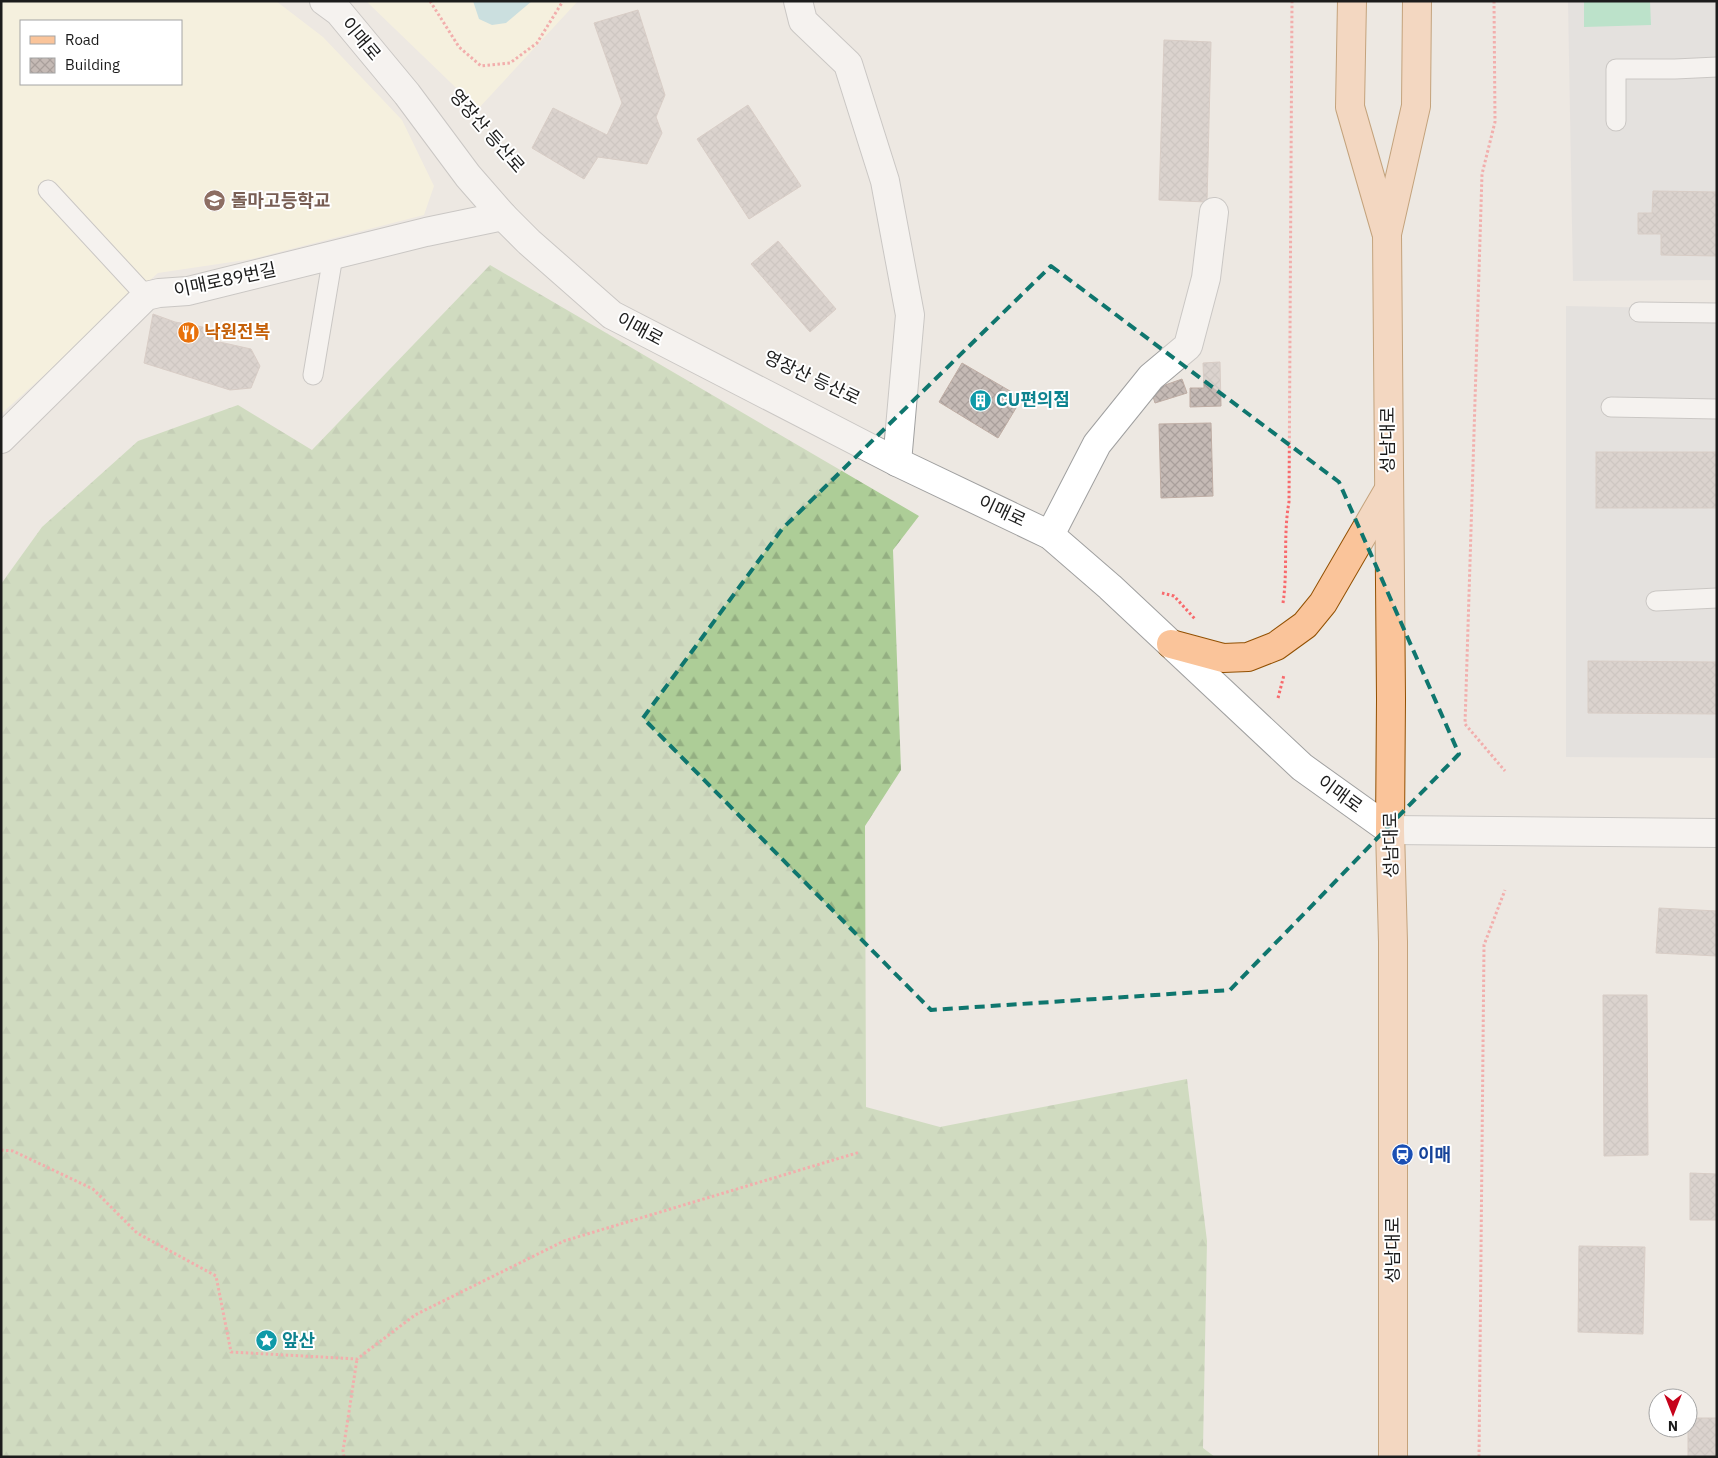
<svg xmlns="http://www.w3.org/2000/svg" width="1718" height="1458" font-family="'IBM Plex Sans','Noto Sans KR',sans-serif">
	<style>
		.residential { fill: #dad9d9 }
		.education { fill: #fffada; fill-rule: evenodd }
		.forest { fill: url(#forest-firs) }
		.pitch { fill: #80dcad }
		.water { fill: #a2d5db }
		.building { fill: url(#building-cross-hatch); stroke: #bfada4 }
		.lines { fill: none; stroke-linecap: round; stroke-linejoin: round }
		.service-casing { stroke: #a0a0a0; stroke-width: 21 }
		.minor-casing { stroke: #a0a0a0; stroke-width: 30 }
		.tertiary-casing { stroke: #a0a0a0; stroke-width: 30 }
		.primary-casing { stroke: #925002; stroke-width: 30 }
		.path { stroke: #f8696c; stroke-width: 3; stroke-dasharray: 2.5 2.5; stroke-linecap: butt }
		.service { stroke: #fff; stroke-width: 19 }
		.minor { stroke: #fff; stroke-width: 28 }
		.tertiary { stroke: #fff; stroke-width: 28 }
		.primary { stroke: #fac49a; stroke-width: 28 }
		.marked { fill: none; stroke: #0f766e; stroke-width: 4; stroke-dasharray: 10 6; stroke-linejoin: round }
		.labels { text-anchor: middle; stroke-width: 4; stroke-linejoin: round; paint-order: stroke }
		.street-label { font-size: 18px; fill: #1c1c1c; stroke: #fff }
		.education-label { font-size: 18px; font-weight: bold; fill: #785e54; stroke: #fff; text-anchor: start }
		.food-label { font-size: 18px; font-weight: bold; fill: #c56008; stroke: #fff; text-anchor: start }
		.culture-label { font-size: 18px; font-weight: bold; fill: #0d838f; stroke: #fff; text-anchor: start }
		.transit-label { font-size: 18px; font-weight: bold; fill: #164399; stroke: #fff; text-anchor: start }
	</style>
	<defs>
		<pattern id="forest-firs" width="22" height="20" patternUnits="userSpaceOnUse" patternTransform="scale(1.25)"><rect width="22" height="20" fill="#adcd97"/><path d="M5 1l3.5 6h-7zM16 11l3.5 6h-7z" fill="#94af82"/></pattern>
		<pattern id="building-cross-hatch" width="8" height="8" patternUnits="userSpaceOnUse" patternTransform="scale(1.25)"><rect width="8" height="8" fill="#c5bab5"/><path d="M0 0l8 8M0 8l8-8" fill="none" stroke="#a99f9b"/></pattern>
	</defs>
	<rect width="100%" height="100%" fill="#ede8e2"/>
	<g class="residential">
		<polygon points="1568,1 1717,1 1717,280 1573,281"/>
		<polygon points="1566,306 1717,309 1717,758 1566,757"/>
	</g>
	<g class="education">
		<path d="M1,1H276L323,37L402,120L434,186L424,215L252,259L158,273L1,414ZM21,21H181V84H21Z"/>
		<polygon points="366,1 578,1 478,109"/>
	</g>
	<polygon class="forest" points="490,265 919,516 893,550 901,770 865,826 866,1107 940,1127 1187,1079 1207,1241 1203,1448 1215,1457 1,1457 1,584 42,527 138,441 238,405 312,450"/>
	<polygon class="pitch" points="1584,1 1650,1 1651,25 1584,27"/>
	<polygon class="water" points="473,1 532,1 506,23 492,25 479,19"/>
	<g class="building">
		<polygon points="638,10 665,95 656,117 662,133 647,164 598,157 584,179 532,148 553,108 607,135 622,103 594,23"/>
		<polygon points="1164,40 1211,42 1207,202 1159,200"/>
		<polygon points="748,105 801,186 749,219 697,139"/>
		<polygon points="1653,191 1717,192 1717,256 1661,255 1661,234 1638,234 1638,213 1652,213"/>
		<polygon points="778,241 836,309 810,332 751,264"/>
		<polygon points="153,314 175,322 208,328 215,341 251,349 260,366 251,388 230,390 144,363"/>
		<polygon points="1220,362 1221,406 1190,407 1190,388 1204,388 1203,363"/>
		<polygon points="962,363 1022,398 998,438 939,402"/>
		<polygon points="1182,379 1187,393 1155,403 1151,390"/>
		<polygon points="1211,423 1213,496 1161,498 1159,424"/>
		<rect x="1596" y="452" width="121" height="56"/>
		<polygon points="1588,661 1717,662 1717,714 1588,713"/>
		<polygon points="1659,908 1717,911 1717,956 1656,953"/>
		<polygon points="1603,995 1647,995 1648,1155 1604,1156"/>
		<polygon points="1690,1173 1717,1174 1717,1220 1690,1220"/>
		<polygon points="1579,1246 1645,1247 1643,1334 1578,1332"/>
		<rect x="1688" y="1418" width="29" height="39"/>
	</g>
	<g class="lines">
		<defs>
			<g id="service">
				<polyline points="1616,121 1616,69 1675,69 1717,67"/>
				<polyline points="48,190 146,296"/>
				<polyline points="1639,312 1717,313"/>
				<polyline points="313,375 333,256"/>
				<polyline points="1611,407 1717,409"/>
				<polyline points="1656,601 1717,598"/>
			</g>
			<g id="minor">
				<polyline points="324,1 339,12 407,94 468,176 503,216 529,242 612,315 897,462 1050,535 1110,587 1302,767 1390,830"/>
				<polyline points="798,1 803,21 848,64 885,181 910,315 897,462"/>
				<polyline points="1,439 146,296 159,293 188,291 426,232 503,216"/>
				<polyline points="1050,535 1097,444 1151,377 1188,346 1206,278 1214,212"/>
			</g>
			<polyline id="tertiary" points="1390,830 1717,833"/>
			<g id="primary">
				<polyline points="1352,1 1350,107 1386,232"/>
				<polyline points="1171,644 1223,658 1248,657 1276,646 1305,625 1323,603 1388,491"/>
				<polyline points="1393,1457 1393,942 1390,830 1391,699 1387,234 1416,106 1417,1"/>
			</g>
		</defs>
		<use href="#service" class="service-casing"/>
		<use href="#minor" class="minor-casing"/>
		<use href="#tertiary" class="tertiary-casing"/>
		<use href="#primary" class="primary-casing"/>
		<g class="path">
			<polyline points="430,1 459,47 481,66 510,63 537,43 563,1"/>
			<polyline points="1494,1 1495,122 1482,174 1465,724 1505,771"/>
			<polyline points="1162,593 1174,596 1195,619"/>
			<path d="M1283,603C1288,569 1283,535 1289,502L1292,1"/>
			<polyline points="1278,698 1284,675"/>
			<polyline points="1,1150 13,1151 93,1189 137,1233 216,1276 231,1352 357,1359 415,1315 564,1241 860,1152"/>
			<polyline points="344,1457 343,1451 357,1359"/>
			<polyline points="1479,1457 1484,945 1505,890"/>
		</g>
		<use href="#service" class="service"/>
		<use href="#minor" class="minor"/>
		<use href="#tertiary" class="tertiary"/>
		<use href="#primary" class="primary"/>
	</g>
	<path d="M0 0H1718V1458H0ZM1051,266L1339,482L1459,754L1230,990L931,1010L643,718L782,529Z" fill="#ede8e2" fill-opacity=".55" fill-rule="evenodd"/>
	<path class="marked" d="M1051,266L1339,482L1459,754L1230,990L931,1010L643,718L782,529Z"/>
	<defs>
		<symbol id="school-disc" viewBox="-11 -11 22 22"><circle r="9.5" fill="#8d6e63" stroke="#fff"/><path d="M0-5L7-2L0 1L-7-2ZM-4 1L0 2.5L4 1V4Q0 6-4 4Z" fill="#fff"/></symbol>
		<symbol id="restaurant-disc" viewBox="-11 -11 22 22"><circle r="9.5" fill="#e8710a" stroke="#fff"/><path d="M-5-6h1v4h1v-4h1v4h1v-4h1v5L-1.5 .5V6h-2V.5L-5-1ZM5-6V6H3V1.5H1.5Q1.5-4 5-6Z" fill="#fff"/></symbol>
		<symbol id="building-disc" viewBox="-11 -11 22 22"><circle r="9.5" fill="#0f9aa8" stroke="#fff"/><path d="M-4-6H4V6H1V3H-1V6H-4ZM-2.5-4.3h1.7v1.8h-1.7ZM.8-4.3h1.7v1.8H.8ZM-2.5-1h1.7V.8h-1.7ZM.8-1h1.7V.8H.8Z" fill="#fff"/></symbol>
		<symbol id="station-disc" viewBox="-11 -11 22 22"><circle r="9.5" fill="#1a4fb4" stroke="#fff"/><path d="M-3-6H3Q5-6 5-4V2Q5 4 3 4L4.5 6H3L1.5 4h-3L-3 6H-4.5L-3 4Q-5 4-5 2V-4Q-5-6-3-6ZM-3.5-4v3h7v-3ZM-3.5 1v1.5H-2V1ZM2 1v1.5H3.5V1Z" fill="#fff"/></symbol>
		<symbol id="sight-disc" viewBox="-11 -11 22 22"><circle r="9.5" fill="#0f9aa8" stroke="#fff"/><path d="M0-6L1.8-2.2L6-1.7L2.9 1.2L3.7 5.4L0 3.3L-3.7 5.4L-2.9 1.2L-6-1.7L-1.8-2.2Z" fill="#fff"/></symbol>
	</defs>
	<g fill-rule="evenodd">
		<use href="#school-disc" x="202" y="188" width="25" height="25"/>
		<use href="#restaurant-disc" x="176" y="320" width="25" height="25"/>
		<use href="#building-disc" x="968" y="388" width="25" height="25"/>
		<use href="#station-disc" x="1390" y="1142" width="25" height="25"/>
		<use href="#sight-disc" x="254" y="1328" width="25" height="25"/>
	</g>
	<g class="labels">
		<g class="street-label">
			<text transform="translate(361 39) rotate(50)" y="6">이매로</text>
			<text transform="translate(487 131) rotate(49)" y="6">영장산 등산로</text>
			<text transform="translate(225 280) rotate(-12)" y="6">이매로89번길</text>
			<text transform="translate(640 329) rotate(28)" y="6">이매로</text>
			<text transform="translate(812 378) rotate(25)" y="6">영장산 등산로</text>
			<text transform="translate(1388 440) rotate(-90)" y="6">성남대로</text>
			<text transform="translate(1002 511) rotate(25)" y="6">이매로</text>
			<text transform="translate(1340 794) rotate(36)" y="6">이매로</text>
			<text transform="translate(1391 845) rotate(-91)" y="6">성남대로</text>
			<text transform="translate(1393 1250) rotate(-90)" y="6">성남대로</text>
		</g>
		<g class="education-label">
			<text x="231" y="207">돌마고등학교</text>
		</g>
		<g class="food-label">
			<text x="204" y="338">낙원전복</text>
		</g>
		<g class="culture-label">
			<text x="996" y="406">CU편의점</text>
			<text x="282" y="1347">앞산</text>
		</g>
		<g class="transit-label">
			<text x="1418" y="1161">이매</text>
		</g>
	</g>
	<rect width="1718" height="1458" fill="none" stroke="#1c1c1c" stroke-width="5"/>
	<rect x="20" y="20" width="162" height="65" fill="#ffffff" stroke="#a4a4a4"/>
	<rect x="30" y="36" width="25" height="8" fill="#fac49a" stroke="#a4a4a4"/>
	<text x="65" y="45" font-size="15" fill="#1c1c1c">Road</text>
	<rect x="30" y="58" width="25" height="15" fill="url(#building-cross-hatch)" stroke="#a4a4a4"/>
	<text x="65" y="70" font-size="15" fill="#1c1c1c">Building</text>
	<g transform="translate(1673 1413) rotate(180)"><circle r="24" fill="#ffffff" stroke="#a4a4a4"/>
	<path d="M0-4L9 19L0 12L-9 19Z" fill="#c6031b"/>
	<text y="-8" font-size="14" font-weight="bold" text-anchor="middle" fill="#1c1c1c">N</text>
	</g>
</svg>
